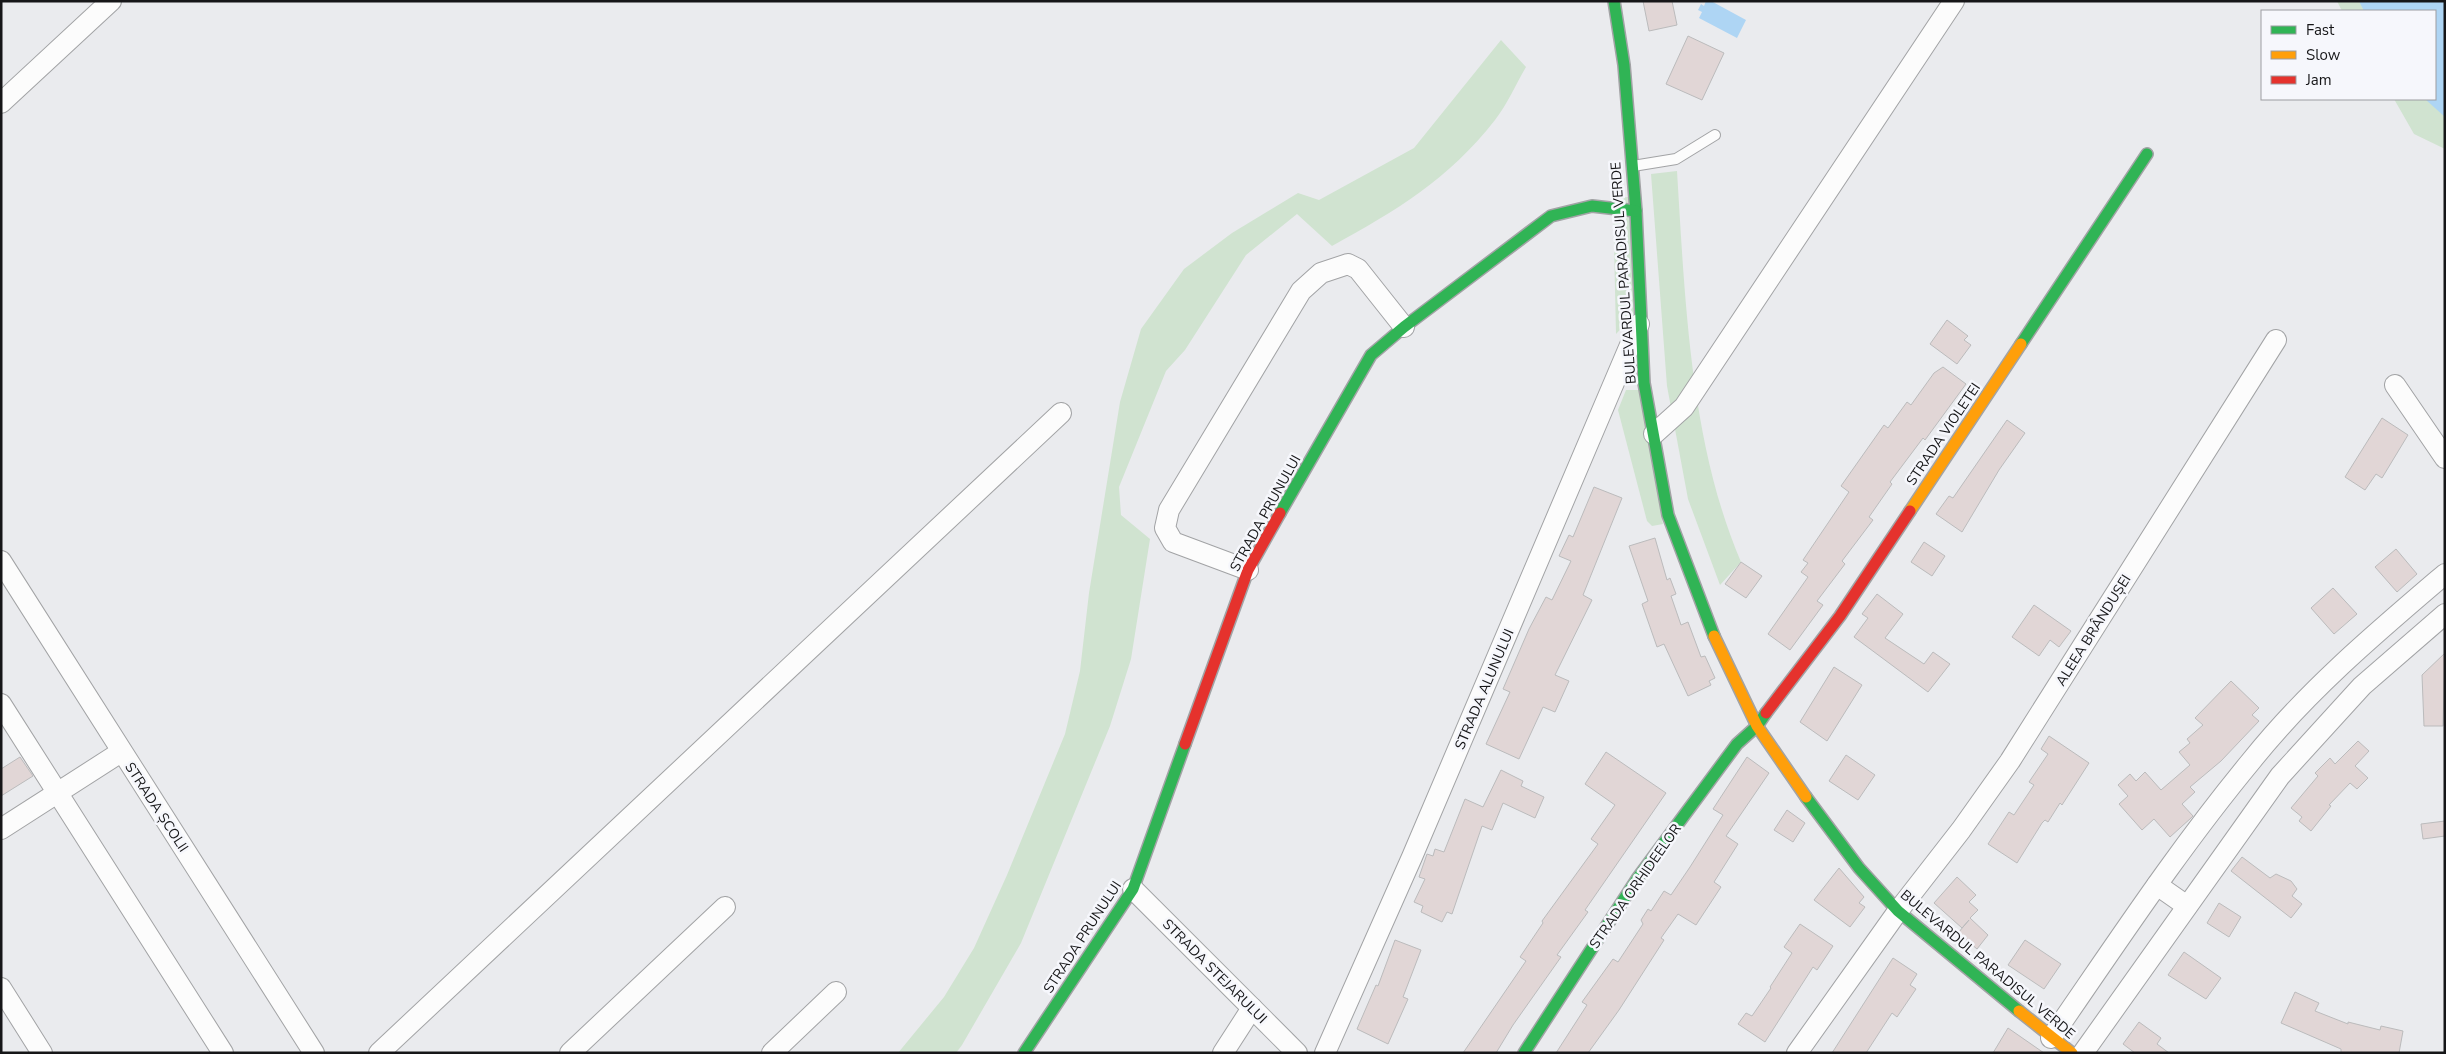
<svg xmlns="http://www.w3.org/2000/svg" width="2446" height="1054" font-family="'Nunito Sans',sans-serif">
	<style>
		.green { fill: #d0e3d0 }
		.water { fill: #aed5f4 }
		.building { fill: #e1d6d6; stroke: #bbbbbc }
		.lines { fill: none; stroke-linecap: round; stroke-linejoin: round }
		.lane-casing { stroke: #a2a3a5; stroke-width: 12 }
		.street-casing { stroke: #a2a3a5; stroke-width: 22 }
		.fast-casing { stroke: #a2a3a5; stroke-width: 14 }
		.slow-casing { stroke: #a2a3a5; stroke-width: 14 }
		.jam-casing { stroke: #a2a3a5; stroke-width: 14 }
		.lane { stroke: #fcfcfc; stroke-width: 10 }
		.street { stroke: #fcfcfc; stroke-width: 20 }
		.fast { stroke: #30b455; stroke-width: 11 }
		.slow { stroke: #ff9f0a; stroke-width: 11 }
		.jam { stroke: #e5322d; stroke-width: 11 }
		.labels { text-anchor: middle; stroke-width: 5; stroke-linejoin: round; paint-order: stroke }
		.street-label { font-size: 14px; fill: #161618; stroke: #f6f7fc }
	</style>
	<rect width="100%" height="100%" fill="#eaebee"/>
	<g class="green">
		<polygon points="2337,1 2445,1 2445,149 2414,134 2394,99 2435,99 2435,11 2342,11"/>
		<path d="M1501,40L1526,67C1516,84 1507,105 1495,120C1448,180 1397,210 1332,246L1297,214L1246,255L1185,350L1166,371L1119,487L1121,515L1150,539L1131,659L1110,726L1021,943L962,1045L956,1053H898L944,997L974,948L1007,875L1065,734L1080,671L1089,593L1120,402L1141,329L1184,269L1232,233L1298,193L1319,200L1414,148Z"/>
		<path d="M1677,171C1685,299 1690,443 1741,562L1720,585L1688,499L1667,386L1651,174Z"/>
		<polygon points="1635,196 1636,312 1616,334 1613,199"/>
		<polygon points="1626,390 1639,390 1663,524 1652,526 1647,521 1618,410"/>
	</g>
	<g class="water">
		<polygon points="1706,1 1711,1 1746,20 1737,38 1699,18 1702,12 1698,10 1701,4 1704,6"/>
		<polygon points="2359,1 2445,1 2445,117 2425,99 2435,99 2435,11 2364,11"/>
	</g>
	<g class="building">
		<polygon points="1643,1 1672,1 1677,25 1649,31"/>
		<polygon points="1688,36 1724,53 1702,100 1666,84"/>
		<polygon points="1947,320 1968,336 1964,340 1971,345 1957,364 1930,344"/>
		<polygon points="1943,367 1966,384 1925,440 1923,438 1890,482 1892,484 1869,517 1873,520 1842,561 1845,564 1817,601 1823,605 1790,650 1768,634 1808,577 1801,572 1808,563 1803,560 1849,492 1841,486 1884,425 1888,428 1907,402 1911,405 1934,373"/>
		<polygon points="2382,418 2408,435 2382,478 2376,474 2365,490 2345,477"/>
		<polygon points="2007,420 2025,433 1999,470 1962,532 1936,514 1949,496 1953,498"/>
		<polygon points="1594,487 1622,498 1583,595 1592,600 1555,675 1569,681 1555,712 1543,707 1519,759 1486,744 1510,692 1503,689 1529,629 1546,597 1552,600 1571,561 1559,556 1569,535 1573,537"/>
		<polygon points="1655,538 1667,580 1670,578 1676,594 1671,596 1681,625 1688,622 1701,657 1705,656 1715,678 1709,681 1711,685 1688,696 1664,644 1657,647 1642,604 1648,601 1629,546"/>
		<polygon points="1924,542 1945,556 1932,576 1911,562"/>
		<polygon points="2396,549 2417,574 2397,592 2375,567"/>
		<polygon points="1741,562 1762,576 1746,598 1725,584"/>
		<polygon points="2333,588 2357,614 2334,634 2311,608"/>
		<polygon points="1877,594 1903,614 1885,638 1924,664 1933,652 1950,664 1928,692 1854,637 1868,618 1862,614"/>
		<polygon points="2034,605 2071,631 2059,647 2050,640 2039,656 2012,637"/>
		<polygon points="2445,653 2443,726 2424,726 2422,675"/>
		<polygon points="1834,667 1862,685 1827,741 1800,722"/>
		<polygon points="2231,681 2259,708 2252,715 2259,721 2221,761 2190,787 2195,792 2182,804 2193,816 2191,818 2170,837 2154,819 2142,830 2119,804 2128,796 2118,785 2130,774 2136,781 2145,772 2161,790 2190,765 2179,752 2190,743 2187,739 2203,725 2195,718"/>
		<polygon points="2049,736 2089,763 2062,805 2060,803 2048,822 2045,820 2042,823 2017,863 1988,844 2009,812 2014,815 2034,785 2029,782 2048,754 2041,749"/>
		<polygon points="2358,741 2369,751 2355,766 2368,778 2357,789 2350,783 2329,805 2331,806 2311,831 2299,821 2302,817 2291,808 2318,776 2315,773 2330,758 2335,764"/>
		<polygon points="1606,752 1666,793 1585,910 1588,912 1557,955 1561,957 1513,1025 1496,1053 1463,1053 1526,961 1520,957 1543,923 1542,921 1598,844 1591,839 1615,805 1585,784"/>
		<polygon points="1846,755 1875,775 1858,800 1829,781"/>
		<polygon points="20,757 33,776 1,796 1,769"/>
		<polygon points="1747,757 1769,773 1726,836 1738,844 1714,882 1721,887 1696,925 1678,914 1661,938 1664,940 1619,1010 1588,1053 1556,1053 1587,1005 1582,1002 1613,959 1618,962 1643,924 1641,920 1648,909 1651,911 1664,891 1671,895 1690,867 1723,815 1713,809"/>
		<polygon points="1501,770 1523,781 1521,786 1544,797 1535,818 1503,803 1492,830 1482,826 1452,914 1447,912 1442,922 1421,912 1423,906 1414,902 1425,879 1419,877 1427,854 1433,856 1435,849 1444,852 1465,799 1483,807"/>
		<polygon points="1787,810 1805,823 1793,842 1774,830"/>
		<polygon points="2445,821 2445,836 2423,839 2421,824"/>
		<polygon points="2242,857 2270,878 2276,874 2291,881 2297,889 2292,896 2302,904 2291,918 2231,871"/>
		<polygon points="1839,868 1864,897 1859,903 1865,907 1850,927 1814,900"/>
		<polygon points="1957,877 1976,895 1969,902 1978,910 1970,918 1988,935 1977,949 1958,933 1969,920 1962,928 1934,903"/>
		<polygon points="2219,903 2241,917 2229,937 2207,923"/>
		<polygon points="1800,924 1833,946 1817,970 1813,967 1765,1042 1738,1024 1746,1013 1752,1016 1771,988 1770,987 1792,953 1784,947"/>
		<polygon points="1395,940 1421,950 1403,997 1408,999 1388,1044 1357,1029 1376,985 1378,986"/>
		<polygon points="2025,940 2061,964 2044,989 2008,965"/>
		<polygon points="2184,952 2221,978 2206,999 2168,975"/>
		<polygon points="1893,958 1917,974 1910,985 1916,989 1897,1017 1892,1013 1866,1053 1832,1053"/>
		<polygon points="2295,992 2319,1003 2315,1011 2348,1024 2348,1022 2380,1030 2381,1026 2403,1031 2399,1053 2341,1053 2341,1049 2281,1023"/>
		<polygon points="2139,1022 2161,1038 2157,1044 2169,1053 2135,1053 2123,1044"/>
		<polygon points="2008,1028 2044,1053 1993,1053"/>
	</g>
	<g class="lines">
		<defs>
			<polyline id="lane" points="1633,166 1676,159 1715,135"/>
			<g id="street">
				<polyline points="1,103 111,1"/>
				<polyline points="2395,385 2445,458"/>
				<polyline points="1654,434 1684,407 1954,1"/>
				<polyline points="1,561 314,1053"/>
				<polyline points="1248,570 1173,542 1165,528 1169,510 1301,291 1321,273 1348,264 1358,269 1404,327"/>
				<polyline points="1,704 223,1053"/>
				<polyline points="1,829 121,752"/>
				<polyline points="2157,885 2187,906"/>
				<polyline points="1133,889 1297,1053"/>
				<polyline points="1,988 42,1053"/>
				<path d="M2051,1038C2116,944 2179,848 2252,760C2308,690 2377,632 2445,574"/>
				<polyline points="379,1053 1061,413"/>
				<polyline points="570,1053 725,907"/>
				<polyline points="772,1053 836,992"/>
				<polyline points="1223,1053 1252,1008"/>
				<polyline points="1325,1053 1412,857 1639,324"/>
				<polyline points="1797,1053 1898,911 1961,830 2010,761 2276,340"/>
				<polyline points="2083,1053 2280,776 2362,686 2445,614"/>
			</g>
			<g id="fast">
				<polyline points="1614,1 1624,65 1636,211 1644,383 1668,515 1714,636"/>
				<polyline points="2021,344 2147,154"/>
				<polyline points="1280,513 1371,355 1404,327 1551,216 1592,206 1636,211"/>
				<polyline points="1806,797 1859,868 1898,911 2019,1011"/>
				<polyline points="1024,1053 1133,889 1185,744"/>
				<polyline points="1524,1053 1637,879 1737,744 1757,726 1766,713"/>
			</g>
			<g id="slow">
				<polyline points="1910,511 2021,344"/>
				<polyline points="1714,636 1757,726 1806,797"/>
				<polyline points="2019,1011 2072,1053"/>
			</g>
			<g id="jam">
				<polyline points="1766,713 1840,616 1910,511"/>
				<polyline points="1185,744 1248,570 1280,513"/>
			</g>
		</defs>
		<use href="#lane" class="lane-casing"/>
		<use href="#street" class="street-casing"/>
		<use href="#fast" class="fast-casing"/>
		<use href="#slow" class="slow-casing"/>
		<use href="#jam" class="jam-casing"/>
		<use href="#lane" class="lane"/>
		<use href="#street" class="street"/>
		<use href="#fast" class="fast"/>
		<use href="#slow" class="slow"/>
		<use href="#jam" class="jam"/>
	</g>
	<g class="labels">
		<g class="street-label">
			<text transform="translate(1623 273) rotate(-94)" y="5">BULEVARDUL PARADISUL VERDE</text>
			<text transform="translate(1943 434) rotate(-56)" y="5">STRADA VIOLETEI</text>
			<text transform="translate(1265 513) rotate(-61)" y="5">STRADA PRUNULUI</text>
			<text transform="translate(2093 630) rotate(-58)" y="5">ALEEA BRÂNDUȘEI</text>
			<text transform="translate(1484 689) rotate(-67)" y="5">STRADA ALUNULUI</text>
			<text transform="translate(157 807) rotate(57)" y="5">STRADA ȘCOLII</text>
			<text transform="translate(1635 886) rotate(-55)" y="5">STRADA ORHIDEELOR</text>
			<text transform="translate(1082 937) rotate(-57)" y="5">STRADA PRUNULUI</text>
			<text transform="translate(1988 964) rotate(40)" y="5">BULEVARDUL PARADISUL VERDE</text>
			<text transform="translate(1215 971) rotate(45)" y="5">STRADA STEJARULUI</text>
		</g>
	</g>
	<rect width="2446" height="1054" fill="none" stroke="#161618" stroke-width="5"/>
	<rect x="2261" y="10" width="175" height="90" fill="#f6f7fc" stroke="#9c9da1"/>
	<rect x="2271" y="26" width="25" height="8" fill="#30b455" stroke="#9c9da1"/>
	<text x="2306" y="35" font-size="15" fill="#161618">Fast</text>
	<rect x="2271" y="51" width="25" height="8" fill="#ff9f0a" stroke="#9c9da1"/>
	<text x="2306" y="60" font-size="15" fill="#161618">Slow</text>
	<rect x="2271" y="76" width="25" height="8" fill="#e5322d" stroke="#9c9da1"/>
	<text x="2306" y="85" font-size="15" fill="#161618">Jam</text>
</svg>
